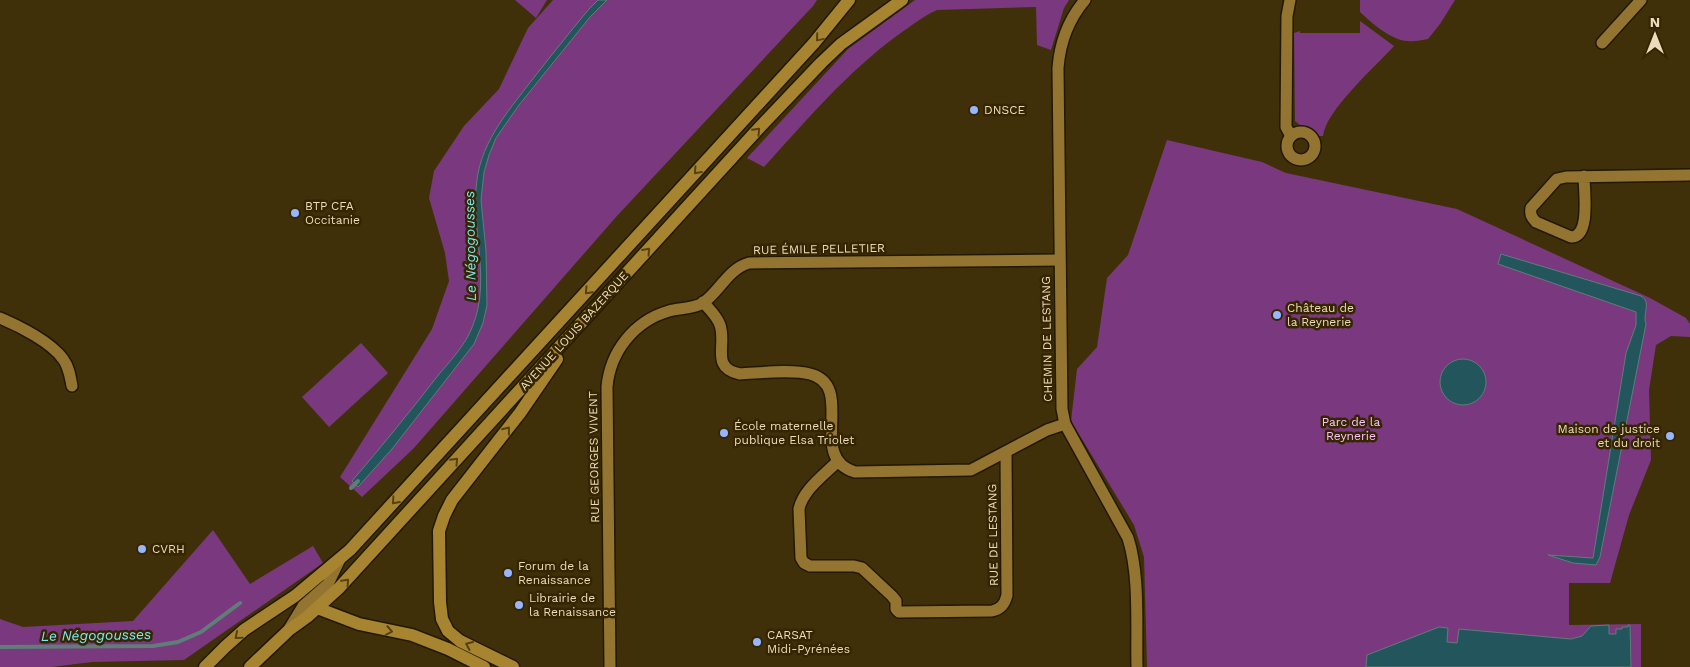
<svg xmlns="http://www.w3.org/2000/svg" width="1690" height="667" font-family="'Work Sans',sans-serif">
	<style>
		.green { fill: #7a397e }
		.water { fill: #22565c; stroke: #5f7e78 }
		.lines { fill: none; stroke-linecap: round; stroke-linejoin: round }
		.stream { stroke: #5f7e78; stroke-width: 4 }
		.street-casing { stroke: #221804; stroke-width: 14 }
		.secondary-casing { stroke: #221804; stroke-width: 15 }
		.street { stroke: #937531; stroke-width: 11 }
		.secondary { stroke: #a78430; stroke-width: 12 }
		.oneway { stroke: #57420e }
		.poi-dot { fill: #96b6fd; stroke: #352500; stroke-width: 2 }
		.labels { text-anchor: middle; stroke-width: 5; stroke-linejoin: round; paint-order: stroke }
		.poi-label { font-size: 12px; fill: #ecdcbb; stroke: #352500; text-anchor: start }
		.street-label { font-size: 12px; fill: #ecdcbb; stroke: #352500 }
		.park-label { font-size: 12px; fill: #fcc2fe; stroke: #352500 }
		.water-label { font-size: 14px; font-style: italic; fill: #7be8f5; stroke: #352500 }
	</style>
	<rect width="100%" height="100%" fill="#3f300a"/>
	<g class="green">
		<polygon points="515,0 547,0 536,18"/>
		<polygon points="553,0 817,0 813,6 616,217 414,448 362,497 340,477 432,329 449,281 445,253 429,198 434,171 464,126 499,89 528,28"/>
		<path d="M915,0H1069L1064,8L1051,50L1037,45L1036,7L937,10C923,16 911,26 898,35C847,72 807,120 764,167L747,158L848,49Z"/>
		<path d="M1360,0H1455L1440,24L1428,39C1421,40 1414,42 1408,41C1390,40 1372,23 1360,12Z"/>
		<path d="M1360,21L1394,46C1375,67 1326,110 1323,136H1319L1309,127L1300,125L1295,121L1294,33L1300,31V33H1360Z"/>
		<polygon points="1167,140 1262,162 1286,173 1457,209 1650,298 1686,318 1690,324 1690,337 1671,336 1656,345 1649,390 1651,460 1629,515 1610,583 1569,583 1569,625 1641,624 1641,667 1147,667 1144,557 1134,525 1071,421 1077,369 1097,347 1107,278 1128,255"/>
		<polygon points="361,343 388,373 329,427 302,397"/>
		<polygon points="213,530 250,584 313,546 323,563 184,660 92,662 51,667 0,667 0,619 23,627 133,621"/>
	</g>
	<g class="water">
		<path d="M598,0H607L590,17L519,105L496,138L489,155L484,172L481,200L486,251L487,305L483,323L474,344L392,449L358,487L352,481C381,447 409,413 436,378C449,362 466,345 473,325C490,282 473,234 476,190C478,145 506,114 532,80C550,57 569,33 589,9Z"/>
		<path d="M1501,254L1641,296C1652,302 1642,314 1646,324L1600,557L1596,565L1573,563L1548,555L1593,558L1626,353L1636,325V312L1498,264Z"/>
		<circle cx="1463" cy="382" r="23"/>
		<polygon points="1609,625 1609,634 1616,634 1616,629 1622,629 1622,627 1628,627 1628,625 1630,625 1631,667 1366,667 1367,655 1439,627 1448,628 1447,642 1457,643 1459,629 1571,639 1582,636 1591,626"/>
	</g>
	<g class="lines">
		<g class="stream">
			<polyline points="351,488 358,481"/>
			<polyline points="0,647 153,646 178,642 201,632 240,603"/>
		</g>
		<defs>
			<g id="street">
				<path d="M1085,0C1068,20 1060,42 1058,68L1062,409L1065,424L1128,538C1140,576 1136,626 1137,667"/>
				<polyline points="1290,0 1287,16 1286,127 1291,136"/>
				<polyline points="1602,43 1641,0"/>
				<circle cx="1301" cy="146" r="14"/>
				<path d="M1584,176C1584,191 1591,237 1571,237L1536,222C1531,217 1530,214 1531,208L1557,179L1566,177L1690,175"/>
				<path d="M703,302C709,309 717,316 720,325C727,345 710,368 740,374C760,373 792,369 810,374C857,386 806,458 855,472L971,470L1047,430L1065,424"/>
				<path d="M0,318C19,326 51,342 63,359C69,367 70,376 72,386"/>
				<path d="M837,462C824,475 803,490 799,509L801,558L804,563L810,566H854L862,568L892,596L896,601V609L899,612L992,611C1001,609 1005,604 1007,595L1006,452"/>
				<polyline points="289,629 303,606 328,584 340,559"/>
				<path d="M610,667L607,387C610,352 634,321 669,311C679,308 693,309 703,303C720,291 728,269 749,263L1059,260"/>
			</g>
			<g id="secondary">
				<polyline points="317,608 359,624 412,635 448,649 484,667"/>
				<polyline points="205,667 225,647 244,630 295,596 350,550 814,43 849,0"/>
				<polyline points="250,667 289,630 307,617 339,588 760,127 821,63 841,44 902,0"/>
				<polyline points="513,667 460,641 448,631 442,619 440,602 439,531 444,516 452,500 520,413 557,359"/>
			</g>
		</defs>
		<use href="#street" class="street-casing"/>
		<use href="#secondary" class="secondary-casing"/>
		<use href="#street" class="street"/>
		<use href="#secondary" class="secondary"/>
	</g>
	<defs><path id="oneway-chevron" d="M-2-3.5L2.5 0L-2 3.5" fill="none" stroke-width="1.6" stroke-linecap="round" stroke-linejoin="round" transform="scale(1.25)"/></defs>
	<g class="oneway">
		<use href="#oneway-chevron" transform="translate(819 38) rotate(130)"/>
		<use href="#oneway-chevron" transform="translate(757 131) rotate(-47)"/>
		<use href="#oneway-chevron" transform="translate(697 171) rotate(132)"/>
		<use href="#oneway-chevron" transform="translate(647 251) rotate(-48)"/>
		<use href="#oneway-chevron" transform="translate(588 291) rotate(133)"/>
		<use href="#oneway-chevron" transform="translate(507 430) rotate(-52)"/>
		<use href="#oneway-chevron" transform="translate(455 461) rotate(-47)"/>
		<use href="#oneway-chevron" transform="translate(395 501) rotate(132)"/>
		<use href="#oneway-chevron" transform="translate(346 582) rotate(-47)"/>
		<use href="#oneway-chevron" transform="translate(389 631) rotate(11)"/>
		<use href="#oneway-chevron" transform="translate(238 636) rotate(140)"/>
		<use href="#oneway-chevron" transform="translate(469 645) rotate(-156)"/>
	</g>
	<g class="poi-dot">
		<circle cx="974" cy="110" r="5"/>
		<circle cx="295" cy="213" r="5"/>
		<circle cx="1277" cy="315" r="5"/>
		<circle cx="724" cy="433" r="5"/>
		<circle cx="1670" cy="436" r="5"/>
		<circle cx="142" cy="549" r="5"/>
		<circle cx="508" cy="573" r="5"/>
		<circle cx="519" cy="605" r="5"/>
		<circle cx="757" cy="642" r="5"/>
	</g>
	<g class="labels">
		<g class="poi-label">
			<text x="984" y="114">DNSCE</text>
			<text x="305" y="210">BTP CFA<tspan x="305" dy="14">Occitanie</tspan></text>
			<text x="1287" y="312">Château de<tspan x="1287" dy="14">la Reynerie</tspan></text>
			<text x="734" y="430">École maternelle<tspan x="734" dy="14">publique Elsa Triolet</tspan></text>
			<text x="1660" y="433" text-anchor="end">Maison de justice<tspan x="1660" dy="14">et du droit</tspan></text>
			<text x="152" y="553">CVRH</text>
			<text x="518" y="570">Forum de la<tspan x="518" dy="14">Renaissance</tspan></text>
			<text x="529" y="602">Librairie de<tspan x="529" dy="14">la Renaissance</tspan></text>
			<text x="767" y="639">CARSAT<tspan x="767" dy="14">Midi-Pyrénées</tspan></text>
		</g>
		<g class="street-label">
			<text transform="translate(819 249) rotate(-1)" y="4">RUE ÉMILE PELLETIER</text>
			<text transform="translate(574 331) rotate(-48)" y="4">AVENUE LOUIS BAZERQUE</text>
			<text transform="translate(1047 339) rotate(-91)" y="4">CHEMIN DE LESTANG</text>
			<text transform="translate(594 457) rotate(-91)" y="4">RUE GEORGES VIVENT</text>
			<text transform="translate(993 535) rotate(-91)" y="4">RUE DE LESTANG</text>
		</g>
		<g class="park-label">
			<text x="1351" y="426">Parc de la<tspan x="1351" dy="14">Reynerie</tspan></text>
		</g>
		<g class="water-label">
			<text transform="translate(470 246) rotate(-91)" y="5">Le Négogousses</text>
			<text transform="translate(96 635) rotate(-1)" y="5">Le Négogousses</text>
		</g>
	</g>
	<g transform="translate(1655 35)" stroke="#352500" stroke-width="4" paint-order="stroke">
	<path d="M0-4L9 19L0 12L-9 19Z" fill="#ecdcbb"/>
	<text y="-8" font-size="14" font-weight="bold" text-anchor="middle" fill="#ecdcbb">N</text>
	</g>
</svg>
